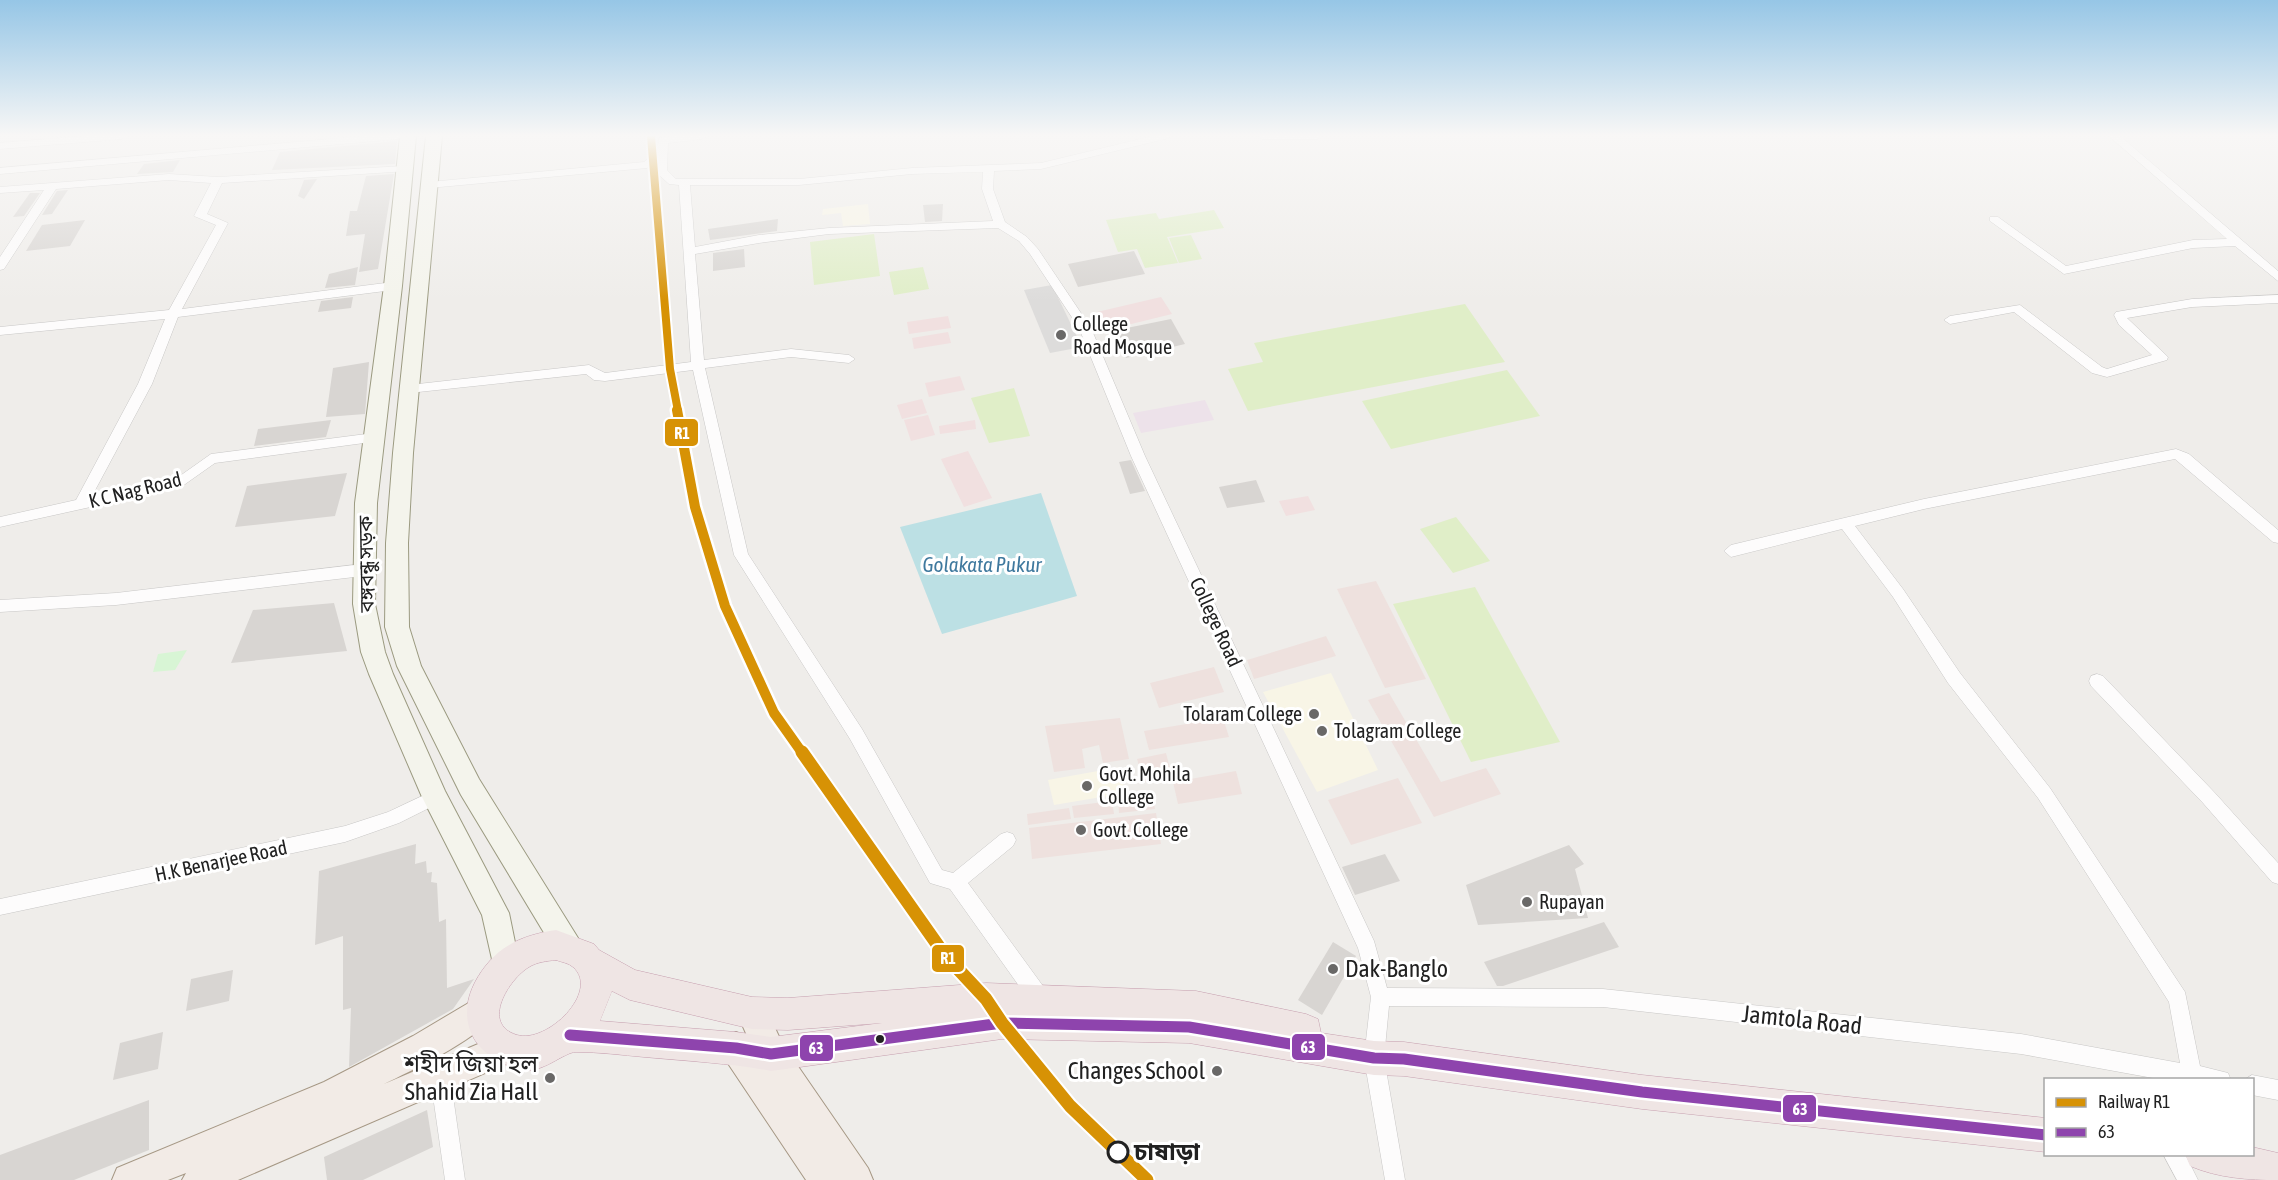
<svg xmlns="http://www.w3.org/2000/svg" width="2278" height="1180" font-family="'Asap Condensed','Noto Sans Bengali',sans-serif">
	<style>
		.commercial { fill: #f1e0e0 }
		.industrial { fill: #ede2ea }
		.education { fill: #f8f5e6 }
		.religious { fill: #dddcdb }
		.military { fill: #eee1de }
		.grass { fill: #e0eec8 }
		.park { fill: #d8f5d5 }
		.water { fill: #bce0e4 }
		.building { fill: #d8d5d2 }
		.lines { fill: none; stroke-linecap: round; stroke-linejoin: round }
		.minor-casing { stroke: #c8c7c6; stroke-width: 1 }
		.secondary-casing { stroke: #9b9a80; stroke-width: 2 }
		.primary-casing { stroke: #a69885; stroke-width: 2 }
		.trunk-casing { stroke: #c69faf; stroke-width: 1 }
		.minor { fill: #fdfcfc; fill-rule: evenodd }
		.secondary { fill: #f4f4ec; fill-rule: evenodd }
		.primary { fill: #f2ebe6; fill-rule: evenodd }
		.trunk { fill: #efe5e4; fill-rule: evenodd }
		.bus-1-casing { stroke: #fff; stroke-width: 16 }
		.bus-1 { stroke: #8e44ad; stroke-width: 11 }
		.rail-1-far2-casing { stroke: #fff; stroke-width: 12 }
		.rail-1-far1-casing { stroke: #fff; stroke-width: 15 }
		.rail-1-casing { stroke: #fff; stroke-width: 17 }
		.rail-1-far2 { stroke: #d79205; stroke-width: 8 }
		.rail-1-far1 { stroke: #d79205; stroke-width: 10 }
		.rail-1 { stroke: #d79205; stroke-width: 13 }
		.poi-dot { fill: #696867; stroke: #fff; stroke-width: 2 }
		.bus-dot { fill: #212121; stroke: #fff; stroke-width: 2 }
		.stop-dot { fill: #fff; stroke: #212121; stroke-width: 3 }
		.labels { text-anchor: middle; stroke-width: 6; stroke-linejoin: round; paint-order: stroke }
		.poi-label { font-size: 20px; fill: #212121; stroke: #fff; text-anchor: start }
		.street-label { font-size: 20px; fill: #212121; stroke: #fff }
		.water-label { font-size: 21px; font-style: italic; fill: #3f799e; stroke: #fff }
		.near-poi-label { font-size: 24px; fill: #212121; stroke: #fff; text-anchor: end }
		.near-street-label { font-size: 24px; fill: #212121; stroke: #fff }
		.near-stop-label { font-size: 24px; font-weight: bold; fill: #212121; stroke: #fff; text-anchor: start }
		.line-badge { stroke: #fff; stroke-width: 2 }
		.badge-label { font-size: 16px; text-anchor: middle; font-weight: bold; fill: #fff }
	</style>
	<rect width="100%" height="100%" fill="#efedea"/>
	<g class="commercial">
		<polygon points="1161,297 1172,314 1107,330 1097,312"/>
		<polygon points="948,316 951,328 909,334 907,322"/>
		<polygon points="948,332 951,343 914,349 912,338"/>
		<polygon points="960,376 965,390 929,397 925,383"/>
		<polygon points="922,399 927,413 902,419 897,405"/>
		<polygon points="928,415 935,435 911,441 904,420"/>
		<polygon points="975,420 976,429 940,434 939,426"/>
		<polygon points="968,451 992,498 964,507 941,459"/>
		<polygon points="1308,496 1315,510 1286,516 1279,501"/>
	</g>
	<polygon class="industrial" points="1205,400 1214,420 1141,433 1133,413"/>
	<g class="education">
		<polygon points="868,204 870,224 843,226 841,213 822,215 823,209"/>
		<polygon points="1331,673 1378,770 1317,792 1263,692"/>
		<polygon points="1120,767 1125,793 1054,805 1048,780"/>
	</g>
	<polygon class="religious" points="1052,285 1082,347 1050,353 1024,290"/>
	<g class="military">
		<polygon points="1376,581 1426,679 1385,688 1337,589"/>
		<polygon points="1326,636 1336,656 1254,679 1247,660"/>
		<polygon points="1214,667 1224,692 1159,708 1150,683"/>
		<polygon points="1389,693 1441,782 1486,768 1501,794 1434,817 1368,700"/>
		<polygon points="1120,718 1129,759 1103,763 1099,745 1082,749 1085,768 1054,772 1045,726"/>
		<polygon points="1223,718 1229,737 1149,750 1144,731"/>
		<polygon points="1166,753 1172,776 1144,782 1137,759"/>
		<polygon points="1236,771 1242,794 1178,804 1173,782"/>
		<polygon points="1398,778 1422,823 1351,845 1328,800"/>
		<polygon points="1153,797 1155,809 1119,813 1118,801"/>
		<polygon points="1112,801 1114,814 1074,818 1072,806"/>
		<polygon points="1069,808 1071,819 1028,825 1027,814"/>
		<polygon points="1156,813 1161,844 1032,859 1029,828"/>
	</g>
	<g class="grass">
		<polygon points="1214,210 1224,228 1167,237 1178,263 1145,268 1137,249 1118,252 1106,220 1156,213 1159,219"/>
		<polygon points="874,234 880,276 814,285 810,242"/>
		<polygon points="1191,235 1202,259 1179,263 1169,238"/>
		<polygon points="923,267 929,289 894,295 889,272"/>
		<polygon points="1465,304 1505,362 1248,411 1228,369 1263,362 1254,343"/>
		<polygon points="1507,370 1540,416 1391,449 1362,401"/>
		<polygon points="1014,388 1030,436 989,443 971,398"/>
		<polygon points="1456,517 1490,561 1453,573 1420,529"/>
		<polygon points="1475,587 1560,742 1471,762 1393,604"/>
	</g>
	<polygon class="park" points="187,650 175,670 153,672 158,654"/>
	<polygon class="water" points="1041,493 1077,596 942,634 900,527"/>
	<g class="building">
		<polygon points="397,141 395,164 272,170 280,152"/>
		<polygon points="180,160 173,172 137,174 144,164"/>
		<polygon points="394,174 378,269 359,272 365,234 346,236 350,211 357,211 366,176"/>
		<polygon points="317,179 304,199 298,196 304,180"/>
		<polygon points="68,190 52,214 42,215 57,191"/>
		<polygon points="30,193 40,193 24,216 13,217"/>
		<polygon points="943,204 942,221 925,222 923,205"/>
		<polygon points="778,219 777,231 710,240 708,229"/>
		<polygon points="85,220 70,246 26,251 42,225"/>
		<polygon points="744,249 745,267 713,271 713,253"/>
		<polygon points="1134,251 1145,274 1078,287 1068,264"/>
		<polygon points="358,267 355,285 325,288 329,274"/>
		<polygon points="353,297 351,308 318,312 321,301"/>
		<polygon points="1171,319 1185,344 1126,358 1112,331"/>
		<polygon points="369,362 365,414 326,417 333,368"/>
		<polygon points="331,420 326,437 254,446 258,429"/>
		<polygon points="1131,460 1145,491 1130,494 1119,462"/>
		<polygon points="347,473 335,516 235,527 247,486"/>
		<polygon points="1256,480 1265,502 1227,508 1219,487"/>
		<polygon points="334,603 347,651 231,663 253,610"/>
		<polygon points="416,844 415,864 426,861 427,873 432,872 431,882 437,883 439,922 446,919 447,988 474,979 453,1009 349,1067 351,1008 343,1010 343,936 315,945 319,871"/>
		<polygon points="1569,845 1584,864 1575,869 1588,918 1478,925 1466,885"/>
		<polygon points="1385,854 1400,881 1355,895 1342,867"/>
		<polygon points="1604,922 1619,947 1503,986 1497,986 1484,962"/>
		<polygon points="1333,942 1356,956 1322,1015 1298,1000"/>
		<polygon points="233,970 229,1001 186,1011 191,979"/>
		<polygon points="163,1032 158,1069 113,1080 120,1043"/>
		<polygon points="149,1100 149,1150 74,1180 0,1180 0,1155"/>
		<polygon points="427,1110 433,1147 363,1180 327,1180 324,1157"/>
	</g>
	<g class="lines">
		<defs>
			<g id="minor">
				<polygon points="86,136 126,136 121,139 0,149 0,143"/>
				<polygon points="365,136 403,136 398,139 0,174 0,168"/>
				<path d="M674,136H707L702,139L668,143L667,170L676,179H799L912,168L1041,163L1153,136H1170L1169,138L1041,169L994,171L993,189L1005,222L1027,237L1038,249L1091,328L1145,456L1374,941L1387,988L1603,989L2021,1034L2180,1063L2169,1002L2038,798L1948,683L1893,597L1842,529L1731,557L1724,551L1731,545L1924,499L2176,449L2189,454L2278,530V543L2273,542L2175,459L1924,509L1855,526L1903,589L1960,673L2050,788L2185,992L2200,1066L2228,1073L2231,1080H2164L2021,1054L1603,1007L1389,1006L1384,1058L1405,1180H1385L1364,1058L1371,997L1358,948L1131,456L1079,328L1030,254L1019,241L998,228L829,234L759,243L695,254L704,360L791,349L849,355L855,359L849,363L791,357L705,368L748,554L862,729L942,870L953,873L1001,834L1007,832L1013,834L1016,840L1013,846L968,883L1048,993L1050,1000L1048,1007L1041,1009L1034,1007L950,889L930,883L850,739L734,555L693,370L605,381L594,380L586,374L409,393L402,389L409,385L589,365L605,373L691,362L679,185L669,184L657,173L656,162L647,168L429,188L423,185L429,182L644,162L657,150L659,138ZM983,172L982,189L993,221L829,228L759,235L695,247L690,185H799L912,174Z"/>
				<polygon points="1258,136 1323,136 1318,139 1263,139"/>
				<polygon points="2109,136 2120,136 2278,271 2278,281 2235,246 2193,248 2064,274 1990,221 1990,217 1998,217 2066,266 2193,240 2227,239"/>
				<polygon points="404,166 408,167 408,171 222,183 207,214 228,223 182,309 393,282 399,286 393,290 178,317 152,384 92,496 177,478 211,454 374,433 381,438 379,441 215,463 181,487 0,527 0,517 76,500 138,384 165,319 0,335 0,327 169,310 216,225 194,216 211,183 169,180 56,189 4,269 0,270 0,257 44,190 0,193 0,187 169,174 218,177"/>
				<polygon points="2278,295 2278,303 2192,307 2127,318 2168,357 2167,360 2107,377 2092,373 2014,312 1950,324 1944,320 1950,316 2020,305 2102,367 2107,369 2152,355 2119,325 2114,315 2116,312 2192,299"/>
				<polygon points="363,564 370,570 363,576 116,605 0,612 0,600 116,593"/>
				<polygon points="2097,674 2103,676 2215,793 2278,863 2278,884 2272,882 2203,803 2091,686 2089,681 2091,676"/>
				<polygon points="435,790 441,792 443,797 441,802 399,823 345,842 0,915 0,899 345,826 388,812"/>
				<polygon points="440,1065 447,1068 450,1075 465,1180 445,1180 430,1075 433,1068"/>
				<polygon points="2252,1075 2278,1080 2278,1100 2252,1095 2252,1080 2244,1080"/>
				<polygon points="2163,1154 2185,1154 2198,1180 2177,1180"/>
			</g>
			<g id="secondary">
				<polygon points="400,136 416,136 402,286 377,503 375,604 385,652 393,674 445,791 509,913 520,967 516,977 506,980 496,977 482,915 422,797 369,674 361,652 353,604 355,503 384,286"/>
				<polygon points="426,136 442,136 413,453 408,543 409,627 421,666 479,779 578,938 582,947 578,956 568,960 558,956 461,795 397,666 385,627 386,543 393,453"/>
			</g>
			<g id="primary">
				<path d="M482,995L493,999L497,1010C487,1035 411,1071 384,1084L504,1033L515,1038L520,1049L515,1060L238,1180H182L186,1173L168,1180H112L117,1168L324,1082L413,1036Z"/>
				<polygon points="752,998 763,1002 782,1043 868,1168 873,1180 806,1180 725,1059 720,1048 725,1037 736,1032 748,1038 737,1013 741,1002"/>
			</g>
			<g id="trunk">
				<path d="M556,930L594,944L599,950L635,970L752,997L788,998L986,983L1196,991L1306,1014L1318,1019L1321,1033L1374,1041L1404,1042L1642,1075L2046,1118V1152L1642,1109L1404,1076L1374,1075L1189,1043L1002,1039L771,1071C729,1063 687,1061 644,1057C622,1055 599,1052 576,1052C564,1052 542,1074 522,1070C465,1056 450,1008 488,963C505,942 530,934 556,930ZM556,960C561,962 569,963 573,967C601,991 547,1044 517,1035C480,1024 509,979 529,967C537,962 547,961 556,960ZM612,991L630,1000L752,1029L788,1030L882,1023L771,1037L736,1032L600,1021Z"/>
				<path d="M2252,1147L2278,1153V1180C2248,1180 2218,1178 2190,1166L2185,1154H2252Z"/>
			</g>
		</defs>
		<use href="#minor" class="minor-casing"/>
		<use href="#secondary" class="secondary-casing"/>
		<use href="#primary" class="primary-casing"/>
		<use href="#trunk" class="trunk-casing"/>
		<use href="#minor" class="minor"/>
		<use href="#secondary" class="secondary"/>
		<use href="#primary" class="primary"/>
		<use href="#trunk" class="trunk"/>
		<defs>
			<polyline id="bus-1" points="570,1035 736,1048 771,1054 1002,1023 1189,1027 1374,1058 1404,1059 1642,1092 2046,1135"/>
		</defs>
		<use href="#bus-1" class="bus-1-casing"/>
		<use href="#bus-1" class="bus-1"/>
		<defs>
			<polyline id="rail-1-far2" points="651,136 670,369 678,411"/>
			<polyline id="rail-1-far1" points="677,410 695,507 725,606 774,713 803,754"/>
			<polyline id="rail-1" points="802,752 944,954 986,999 1002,1023 1070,1106 1147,1180"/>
		</defs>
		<use href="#rail-1-far2" class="rail-1-far2-casing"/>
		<use href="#rail-1-far1" class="rail-1-far1-casing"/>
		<use href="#rail-1" class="rail-1-casing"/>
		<use href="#rail-1-far2" class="rail-1-far2"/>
		<use href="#rail-1-far1" class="rail-1-far1"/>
		<use href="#rail-1" class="rail-1"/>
	</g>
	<linearGradient id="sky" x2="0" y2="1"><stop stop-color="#96c6e6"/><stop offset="0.45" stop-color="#f8f7f6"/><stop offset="1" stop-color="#f8f7f6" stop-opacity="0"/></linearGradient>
	<rect width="2278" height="301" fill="url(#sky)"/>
	<g class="poi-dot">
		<circle cx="1061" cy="335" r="6"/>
		<circle cx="1314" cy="714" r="6"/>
		<circle cx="1322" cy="731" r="6"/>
		<circle cx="1087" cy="786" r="6"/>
		<circle cx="1081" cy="830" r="6"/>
		<circle cx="1527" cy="902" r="6"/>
		<circle cx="1333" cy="969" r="6"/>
		<circle cx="1217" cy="1071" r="6"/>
		<circle cx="550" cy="1078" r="6"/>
	</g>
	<circle class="bus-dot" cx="880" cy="1039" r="5"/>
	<circle class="stop-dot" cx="1118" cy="1152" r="10"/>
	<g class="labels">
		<g class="poi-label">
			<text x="1073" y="331">College<tspan x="1073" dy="23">Road Mosque</tspan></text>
			<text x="1302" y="721" text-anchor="end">Tolaram College</text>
			<text x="1334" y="738">Tolagram College</text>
			<text x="1099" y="781">Govt. Mohila<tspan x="1099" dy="23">College</tspan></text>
			<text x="1093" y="837">Govt. College</text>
			<text x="1539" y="909">Rupayan</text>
		</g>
		<g class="street-label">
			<text transform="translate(135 490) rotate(-14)" y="7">K C Nag Road</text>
			<text transform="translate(366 564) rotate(-91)" y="7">বঙ্গবন্ধু সড়ক</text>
			<text transform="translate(1216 622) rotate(65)" y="7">College Road</text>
			<text transform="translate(221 861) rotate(-12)" y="7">H.K Benarjee Road</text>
		</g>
		<g class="water-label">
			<text x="982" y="572">Golakata Pukur</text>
		</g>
		<g class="near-poi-label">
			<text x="1345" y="977" text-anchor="start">Dak-Banglo</text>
			<text x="538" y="1072">শহীদ জিয়া হল<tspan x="538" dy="28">Shahid Zia Hall</tspan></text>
			<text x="1205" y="1079">Changes School</text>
		</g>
		<g class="near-street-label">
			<text transform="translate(1802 1020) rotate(6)" y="8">Jamtola Road</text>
		</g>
		<g class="near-stop-label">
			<text x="1134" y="1160">চাষাড়া</text>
		</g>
	</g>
	<g class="line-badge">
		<rect x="664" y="418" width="35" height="29" rx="6" fill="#d79205"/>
		<rect x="931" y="944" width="34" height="29" rx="6" fill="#d79205"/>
		<rect x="1291" y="1033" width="35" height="28" rx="6" fill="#8e44ad"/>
		<rect x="799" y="1034" width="35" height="28" rx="6" fill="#8e44ad"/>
		<rect x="1782" y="1094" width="35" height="29" rx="6" fill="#8e44ad"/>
	</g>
	<g class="badge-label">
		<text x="682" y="439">R1</text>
		<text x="948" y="964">R1</text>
		<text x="1308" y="1053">63</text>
		<text x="816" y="1054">63</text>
		<text x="1800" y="1115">63</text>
	</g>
	<rect x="2044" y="1078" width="210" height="78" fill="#ffffff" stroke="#a6a6a6" stroke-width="1.5"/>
	<rect x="2056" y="1098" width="30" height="9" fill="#d79205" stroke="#a6a6a6" stroke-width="1.5"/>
	<text x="2098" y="1108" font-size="18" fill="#212121">Railway R1</text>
	<rect x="2056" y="1128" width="30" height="9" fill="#8e44ad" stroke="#a6a6a6" stroke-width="1.5"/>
	<text x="2098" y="1138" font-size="18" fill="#212121">63</text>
</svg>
